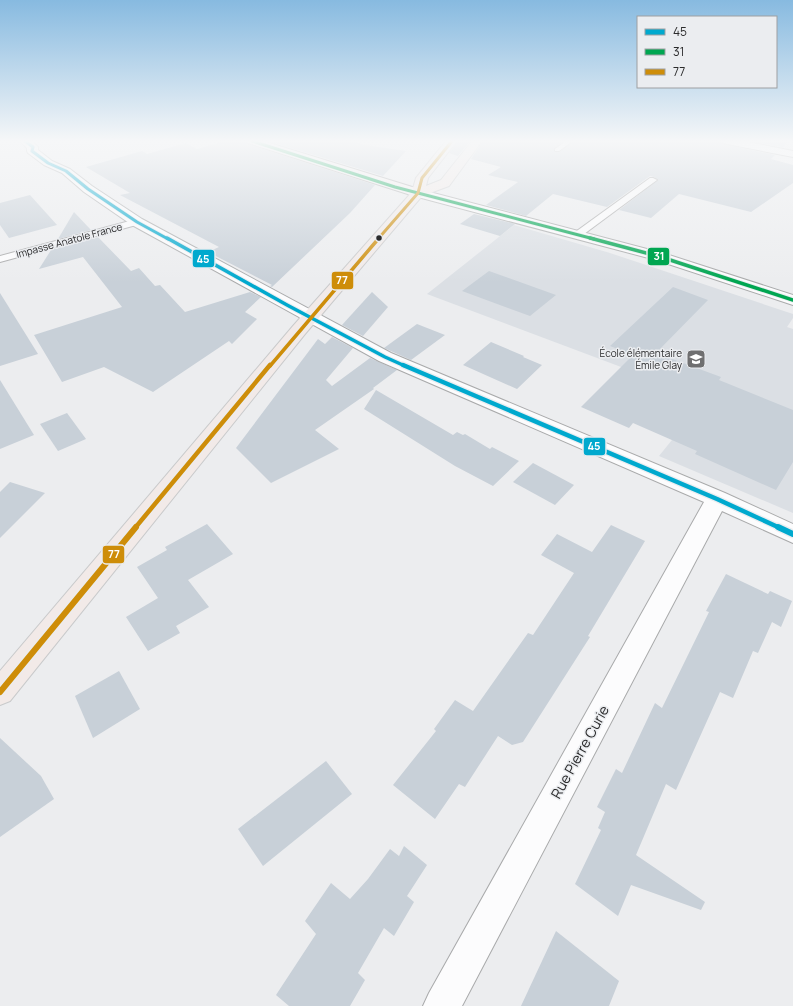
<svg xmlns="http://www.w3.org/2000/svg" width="793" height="1006" font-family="Manrope,sans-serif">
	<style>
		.built { fill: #dbdfe4 }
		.building { fill: #c8d0d8 }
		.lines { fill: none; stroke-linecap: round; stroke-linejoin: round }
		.lane-casing { stroke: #a9aaab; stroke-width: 2 }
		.street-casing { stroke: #a9aaab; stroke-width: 2 }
		.secondary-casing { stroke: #a9aaab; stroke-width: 2 }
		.primary-casing { stroke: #c9cacb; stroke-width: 2 }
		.lane { fill: #fcfcfd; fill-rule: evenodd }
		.street { fill: #fcfcfd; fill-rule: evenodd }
		.secondary { fill: #f7f3f2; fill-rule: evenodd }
		.primary { fill: #f2eae8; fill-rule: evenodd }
		.bus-1-far3-casing { stroke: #ebedf0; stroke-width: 4.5 }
		.bus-1-far2-casing { stroke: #ebedf0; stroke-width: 5.5 }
		.bus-1-far1-casing { stroke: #ebedf0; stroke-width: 7 }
		.bus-1-casing { stroke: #ebedf0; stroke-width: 9 }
		.bus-2-far1-casing { stroke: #ebedf0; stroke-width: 4.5 }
		.bus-2-casing { stroke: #ebedf0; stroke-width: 5.5 }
		.bus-3-far3-casing { stroke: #ebedf0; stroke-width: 4.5 }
		.bus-3-far2-casing { stroke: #ebedf0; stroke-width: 5.5 }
		.bus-3-far1-casing { stroke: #ebedf0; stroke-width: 7 }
		.bus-3-casing { stroke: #ebedf0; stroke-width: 9 }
		.bus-1-far3 { stroke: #00a9ce; stroke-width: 3 }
		.bus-1-far2 { stroke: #00a9ce; stroke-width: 3.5 }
		.bus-1-far1 { stroke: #00a9ce; stroke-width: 4.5 }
		.bus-1 { stroke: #00a9ce; stroke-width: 6 }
		.bus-2-far1 { stroke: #00a651; stroke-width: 3 }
		.bus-2 { stroke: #00a651; stroke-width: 3.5 }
		.bus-3-far3 { stroke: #ce8d09; stroke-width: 3 }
		.bus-3-far2 { stroke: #ce8d09; stroke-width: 3.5 }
		.bus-3-far1 { stroke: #ce8d09; stroke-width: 4.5 }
		.bus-3 { stroke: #ce8d09; stroke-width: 6 }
		.bus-dot { fill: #2b2b2c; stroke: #ebedf0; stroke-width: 1.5 }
		.labels { text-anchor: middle; stroke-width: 3; stroke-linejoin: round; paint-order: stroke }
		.far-street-label { font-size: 10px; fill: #2b2b2c; stroke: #ebedf0 }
		.far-poi-label { font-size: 10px; fill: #2b2b2c; stroke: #ebedf0; text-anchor: end }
		.near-street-label { font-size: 14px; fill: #2b2b2c; stroke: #ebedf0 }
		.line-badge { stroke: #ebedf0; stroke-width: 1.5 }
		.badge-label { font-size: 11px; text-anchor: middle; font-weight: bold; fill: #fff }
	</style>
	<rect width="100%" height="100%" fill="#ecedef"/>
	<polygon class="built" points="514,225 610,253 793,314 793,318 787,327 793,329 793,513 659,456 680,430 677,388 427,294"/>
	<g class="building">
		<polygon points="225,141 246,141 248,144 375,185 350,213 272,287 270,286 272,285 208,252 219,247 120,195 130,193 86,167 142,151 147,154 186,143 197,149"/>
		<polygon points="268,141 352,141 365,145 406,151 383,176"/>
		<polygon points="458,141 470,141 458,156 449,153"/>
		<polygon points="483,141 564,141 554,149 554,152 559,152 574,141 721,141 723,144 775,155 771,159 793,165 793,183 751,212 679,194 651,218 619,210 658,180 654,177 650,176 607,207 553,194 526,216 486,205 518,182 488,175 501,167 471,159"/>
		<polygon points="750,141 789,141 783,147"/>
		<polygon points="30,195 57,225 9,238 0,225 0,203"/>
		<polygon points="74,212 91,230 58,239"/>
		<polygon points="474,214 515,224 500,236 460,224"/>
		<polygon points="98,237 131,271 139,268 155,286 160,285 185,312 250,292 261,297 245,312 257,319 232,344 229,341 153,392 104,367 62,382 34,335 122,307 83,257 39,269 51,250"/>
		<polygon points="489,271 556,295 530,316 462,291"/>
		<polygon points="673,287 708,300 656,353 721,377 719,380 793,410 793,462 776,490 695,454 697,451 633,423 629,428 581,407 633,355 610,346"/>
		<polygon points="372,292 388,307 363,336 342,325"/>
		<polygon points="0,293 38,354 0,366"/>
		<polygon points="417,324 445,335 411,360 384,348"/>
		<polygon points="332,337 353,348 326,380 332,386 370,358 397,370 373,388 374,389 315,430 339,449 271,483 236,448 318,339 325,344"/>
		<polygon points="491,342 524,356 523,357 542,365 517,389 463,365"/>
		<polygon points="0,380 34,435 0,449"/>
		<polygon points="376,390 453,435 457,432 463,435 465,434 490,449 492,447 519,461 493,486 455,466 364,409"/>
		<polygon points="67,413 86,439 58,451 40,424"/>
		<polygon points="533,463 574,485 555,505 513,482"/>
		<polygon points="10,482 45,493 0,538 0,492"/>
		<polygon points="207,524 233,554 188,580 209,607 176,626 180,633 148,651 126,617 158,598 137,567 167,550 165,547"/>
		<polygon points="611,525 645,541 588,636 590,637 523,742 512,745 498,736 465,787 459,784 435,819 393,785 436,731 434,729 455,700 473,711 528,633 533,635 574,573 541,555 557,534 592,552"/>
		<polygon points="726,574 768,594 770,591 792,601 781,627 772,622 758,653 753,651 733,698 720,692 676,790 666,784 636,855 705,902 701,910 631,885 618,916 575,884 601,830 598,828 605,812 597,807 616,769 622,773 655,703 662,708 709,612 706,611"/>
		<polygon points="119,671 140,709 93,738 75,696"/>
		<polygon points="0,738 41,776 54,799 0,837"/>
		<polygon points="326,761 352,794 263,866 238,829"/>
		<polygon points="404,846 427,865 407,896 414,902 394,936 384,928 358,973 365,980 350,1006 289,1006 276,995 316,934 305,921 331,883 350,899 368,879 390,849 399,856"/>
		<polygon points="556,931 619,981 609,1006 521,1006"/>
	</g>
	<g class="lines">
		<defs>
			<g id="lane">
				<polygon points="566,141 573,141 559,151 555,151 555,149"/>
				<polygon points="650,178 653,178 657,180 580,237 574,237 573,235 574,233"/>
				<polygon points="137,219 141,222 140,224 0,262 0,256"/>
			</g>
			<g id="street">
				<polygon points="20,141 32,141 38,147 38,150 52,161 70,169 92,186 142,219 391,353 725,493 793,524 793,543 722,511 462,1006 423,1006 429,993 704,502 379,361 132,225 84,192 62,173 44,165 28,153 27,151 27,148"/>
				<polygon points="722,141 743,141 793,151 793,157 727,144 723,143"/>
				<polygon points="418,189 666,254 793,295 793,305 656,260 414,196 412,193 414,190"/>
			</g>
			<polygon id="secondary" points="247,141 263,141 422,190 424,193 422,196 414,196 248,143"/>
			<polygon id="primary" points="446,141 457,141 428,178 426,186 441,180 472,141 482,141 449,186 422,196 305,334 10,701 0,705 0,671 293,326 412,192 416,178"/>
		</defs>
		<use href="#lane" class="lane-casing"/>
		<use href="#street" class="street-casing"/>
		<use href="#secondary" class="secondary-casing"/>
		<use href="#primary" class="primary-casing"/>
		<use href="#lane" class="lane"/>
		<use href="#street" class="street"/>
		<use href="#secondary" class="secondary"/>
		<use href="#primary" class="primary"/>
		<defs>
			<polyline id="bus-1-far3" points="25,141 33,147 32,151 48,163 66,171 88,189 137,222 168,239"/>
			<polyline id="bus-1-far2" points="167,238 287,305 385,357 405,366"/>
			<polyline id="bus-1-far1" points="403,365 717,499 780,528"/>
			<polyline id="bus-1" points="778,527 793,534"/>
			<polyline id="bus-2-far1" points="252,141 395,187 594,239"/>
			<polyline id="bus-2" points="590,238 661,257 793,300"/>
			<polyline id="bus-3-far3" points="378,239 418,193 422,178 452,141"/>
			<polyline id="bus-3-far2" points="270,366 379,238"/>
			<polyline id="bus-3-far1" points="135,528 270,365"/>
			<polyline id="bus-3" points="0,692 136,527"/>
		</defs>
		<use href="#bus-1-far3" class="bus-1-far3-casing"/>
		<use href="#bus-1-far2" class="bus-1-far2-casing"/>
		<use href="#bus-1-far1" class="bus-1-far1-casing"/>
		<use href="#bus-1" class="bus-1-casing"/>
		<use href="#bus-2-far1" class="bus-2-far1-casing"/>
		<use href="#bus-2" class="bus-2-casing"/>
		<use href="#bus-3-far3" class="bus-3-far3-casing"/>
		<use href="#bus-3-far2" class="bus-3-far2-casing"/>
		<use href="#bus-3-far1" class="bus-3-far1-casing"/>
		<use href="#bus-3" class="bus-3-casing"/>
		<use href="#bus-1-far3" class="bus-1-far3"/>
		<use href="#bus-1-far2" class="bus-1-far2"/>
		<use href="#bus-1-far1" class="bus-1-far1"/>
		<use href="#bus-1" class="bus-1"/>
		<use href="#bus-2-far1" class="bus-2-far1"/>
		<use href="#bus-2" class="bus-2"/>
		<use href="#bus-3-far3" class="bus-3-far3"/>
		<use href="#bus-3-far2" class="bus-3-far2"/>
		<use href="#bus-3-far1" class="bus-3-far1"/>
		<use href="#bus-3" class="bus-3"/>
	</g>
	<linearGradient id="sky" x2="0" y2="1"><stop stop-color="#87bae0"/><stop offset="0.5" stop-color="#f6f7f8"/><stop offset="1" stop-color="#f6f7f8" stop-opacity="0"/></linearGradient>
	<rect width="793" height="282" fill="url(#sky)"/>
	<defs>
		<symbol id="school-square" viewBox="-11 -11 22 22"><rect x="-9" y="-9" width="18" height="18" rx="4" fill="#6f6f70" stroke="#ebedf0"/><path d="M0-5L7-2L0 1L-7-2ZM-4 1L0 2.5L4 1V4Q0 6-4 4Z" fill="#fff"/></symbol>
	</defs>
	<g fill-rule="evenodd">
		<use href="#school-square" x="685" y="348" width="22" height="22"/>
	</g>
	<circle class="bus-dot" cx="379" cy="238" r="3.5"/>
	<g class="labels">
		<g class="far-street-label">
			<text transform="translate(69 240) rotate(-15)" y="4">Impasse Anatole France</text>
		</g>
		<g class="far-poi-label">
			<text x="682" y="357">École élémentaire<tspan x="682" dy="12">Émile Glay</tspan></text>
		</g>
		<g class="near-street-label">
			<text transform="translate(580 752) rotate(-61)" y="5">Rue Pierre Curie</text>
		</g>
	</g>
	<g class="line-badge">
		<rect x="647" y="247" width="23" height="19" rx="4" fill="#00a651"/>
		<rect x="192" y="249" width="23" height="19" rx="4" fill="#00a9ce"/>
		<rect x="331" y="271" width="23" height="19" rx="4" fill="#ce8d09"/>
		<rect x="583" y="437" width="23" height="19" rx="4" fill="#00a9ce"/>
		<rect x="102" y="545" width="23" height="19" rx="4" fill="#ce8d09"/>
	</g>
	<g class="badge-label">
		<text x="659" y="260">31</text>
		<text x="203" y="263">45</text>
		<text x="342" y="284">77</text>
		<text x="594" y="450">45</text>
		<text x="114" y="558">77</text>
	</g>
	<rect x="637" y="16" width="140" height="72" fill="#ebedf0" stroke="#9e9fa2"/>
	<rect x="645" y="29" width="20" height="6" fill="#00a9ce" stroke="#9e9fa2"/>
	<text x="673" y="36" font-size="12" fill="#2b2b2c">45</text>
	<rect x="645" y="49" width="20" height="6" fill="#00a651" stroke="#9e9fa2"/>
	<text x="673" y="56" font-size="12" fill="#2b2b2c">31</text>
	<rect x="645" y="69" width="20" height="6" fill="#ce8d09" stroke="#9e9fa2"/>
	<text x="673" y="76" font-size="12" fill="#2b2b2c">77</text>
</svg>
